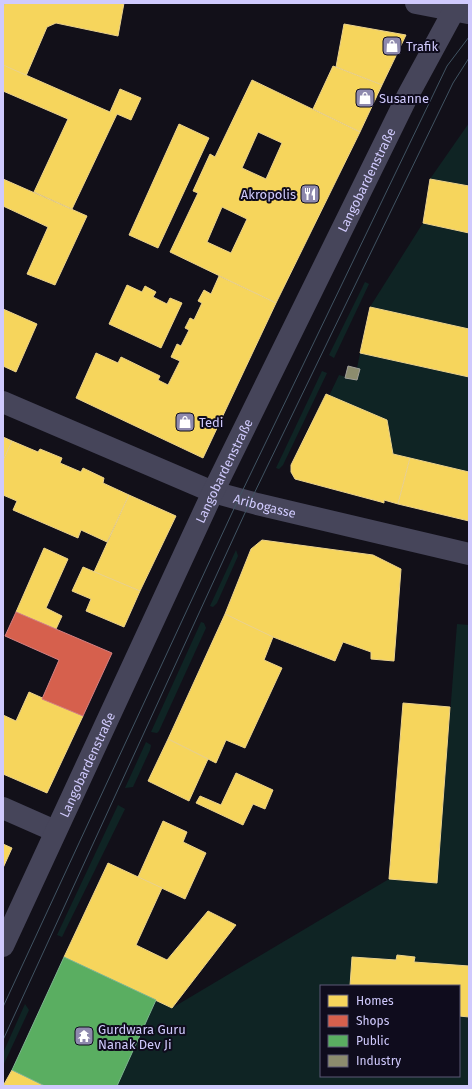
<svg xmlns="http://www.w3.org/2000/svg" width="472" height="1089" font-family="'Fira Sans',sans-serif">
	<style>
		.green { fill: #0f2424 }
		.homes { fill: #f6d55c; stroke: #ebd28c; fill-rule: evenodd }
		.shops { fill: #d6604d; stroke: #d48082 }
		.public { fill: #5aae61; stroke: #7db690 }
		.industry { fill: #8c8c6e; stroke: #a09f99 }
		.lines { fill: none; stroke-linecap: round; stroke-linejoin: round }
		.minor { stroke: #46455a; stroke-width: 22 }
		.tram { stroke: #405362; stroke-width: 1 }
		.labels { text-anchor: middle; stroke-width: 4; stroke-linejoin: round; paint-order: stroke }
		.poi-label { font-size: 13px; fill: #d0cafd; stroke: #0f0c1d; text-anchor: start }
		.street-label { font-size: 13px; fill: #d0cafd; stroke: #0f0c1d }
	</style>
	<rect width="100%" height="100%" fill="#121019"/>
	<g class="green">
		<polygon points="469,123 469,186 430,179"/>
		<polygon points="423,223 469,233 469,329 370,307"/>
		<polygon points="365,282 369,284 334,358 329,355"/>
		<polygon points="360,353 469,377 469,472 393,454 387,420 329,396 339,375 357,380 360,369 357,368"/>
		<polygon points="322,371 327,373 283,465 279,469 276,468"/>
		<polygon points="236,550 238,556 217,603 213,607 210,606"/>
		<polygon points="201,622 204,623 206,628 159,731 157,733 151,732"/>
		<polygon points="457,624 469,625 469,966 414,962 414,957 397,955 396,960 352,957 350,986 321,986 321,1076 459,1076 459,1016 469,1017 469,1086 117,1086 156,1000 172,1008 389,879 437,883"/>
		<polygon points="146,742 151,745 150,750 133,787 125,788"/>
		<polygon points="118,805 125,809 62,937 57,935"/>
		<polygon points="25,1004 29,1010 3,1066 3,1053"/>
	</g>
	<g class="homes">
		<polygon points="5,3 124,3 118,36 56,23 47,27 26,76 3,65 3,8"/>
		<polygon points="344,24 406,35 382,85 336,67"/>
		<polygon points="3,65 110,112 120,89 141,98 131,120 117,114 72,209 34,192 68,119 3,91"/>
		<polygon points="333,66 382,85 360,132 313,109"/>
		<path d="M252,80L360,132L276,303L170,252L198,193L193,191L210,154L215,157ZM258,132L282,143L266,179L242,168ZM222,207L247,219L231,253L207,242Z"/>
		<polygon points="179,124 209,138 158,248 129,235"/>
		<polygon points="3,179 87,216 55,285 27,274 48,227 3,206"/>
		<polygon points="430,179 469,186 469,233 423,223"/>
		<polygon points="219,276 276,303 203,458 76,398 96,353 118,363 121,357 160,376 158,380 168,385 180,361 171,357 177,344 181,346 189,330 185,328 190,318 194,320 202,303 198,301 204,290 211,294"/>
		<polygon points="127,285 142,292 145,286 156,292 153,297 167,304 170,298 182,303 161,348 109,324"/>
		<polygon points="370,307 469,329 469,377 360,353"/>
		<polygon points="3,309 37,324 16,372 3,366"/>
		<polygon points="326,394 387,420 393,454 410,458 398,504 384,500 384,503 381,502 295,479 291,472 291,465"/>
		<polygon points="3,437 12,441 3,461"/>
		<polygon points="12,441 38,452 40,449 62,458 60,463 81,472 83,468 104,478 103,483 129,495 107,542 81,530 78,538 13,510 17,501 3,495 3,461"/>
		<polygon points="410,458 469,472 469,521 398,504"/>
		<polygon points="129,495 176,516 140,591 94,572"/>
		<polygon points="262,540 373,555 401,569 394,661 371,659 371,652 343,642 335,661 268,635 225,614 251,549"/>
		<polygon points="44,548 68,559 46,608 62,616 56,629 16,612"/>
		<polygon points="83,567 140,591 124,627 86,611 91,599 72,591"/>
		<polygon points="225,614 273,637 264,660 282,668 245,748 226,740 216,763 168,739"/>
		<polygon points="29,692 83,716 47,793 3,774 3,715 16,721"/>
		<polygon points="403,703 450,707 437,883 389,879"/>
		<polygon points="168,739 208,759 189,801 148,781"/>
		<polygon points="236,773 273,790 265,809 253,804 243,825 196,803 200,796 221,805"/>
		<polygon points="163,821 187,832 183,842 206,853 185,899 138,877"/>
		<polygon points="3,844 12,848 3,868"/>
		<polygon points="108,863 162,888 136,945 167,960 208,911 236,925 172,1008 64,957"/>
		<polygon points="397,955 415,957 414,962 469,966 469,1017 459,1016 459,986 350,986 352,957 396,960"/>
		<polygon points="12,1070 45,1086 3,1086"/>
	</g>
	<polygon class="shops" points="16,612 112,653 83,716 42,699 59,660 5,636"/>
	<polygon class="public" points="64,957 156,1000 117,1086 45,1086 12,1070"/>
	<polygon class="industry" points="348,366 360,369 357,380 345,378"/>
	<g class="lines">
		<g class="minor">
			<polyline points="416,3 468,13"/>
			<path id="s1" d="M3,402L213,492L257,504L469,554"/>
			<polyline points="3,808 55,831"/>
			<path id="s2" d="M3,946L213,492L407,97L458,3"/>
		</g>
		<g class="tram">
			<polyline points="3,1007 238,500 447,66 469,37"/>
			<polyline points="3,1040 250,502 453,83 469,58"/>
		</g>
	</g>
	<defs>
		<symbol id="shop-square" viewBox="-11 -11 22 22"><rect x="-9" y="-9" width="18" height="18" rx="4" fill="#8e89ad" stroke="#0f0c1d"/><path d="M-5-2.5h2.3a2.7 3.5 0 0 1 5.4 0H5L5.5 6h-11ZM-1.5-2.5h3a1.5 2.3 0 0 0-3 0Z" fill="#fff"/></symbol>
		<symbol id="restaurant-square" viewBox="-11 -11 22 22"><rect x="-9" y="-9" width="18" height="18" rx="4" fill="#8e89ad" stroke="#0f0c1d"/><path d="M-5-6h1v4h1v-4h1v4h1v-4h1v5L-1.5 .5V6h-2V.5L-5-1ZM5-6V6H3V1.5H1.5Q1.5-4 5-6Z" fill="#fff"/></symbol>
		<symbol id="temple-square" viewBox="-11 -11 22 22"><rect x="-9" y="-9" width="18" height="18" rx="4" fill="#8e89ad" stroke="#0f0c1d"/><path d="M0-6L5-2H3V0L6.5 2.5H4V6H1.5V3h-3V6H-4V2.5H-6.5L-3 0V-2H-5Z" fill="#fff"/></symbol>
	</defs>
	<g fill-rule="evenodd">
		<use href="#shop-square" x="381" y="35" width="22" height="22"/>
		<use href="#shop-square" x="354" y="87" width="22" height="22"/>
		<use href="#restaurant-square" x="299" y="183" width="22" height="22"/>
		<use href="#shop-square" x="174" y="411" width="22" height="22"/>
		<use href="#temple-square" x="73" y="1025" width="22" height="22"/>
	</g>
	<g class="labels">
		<g class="poi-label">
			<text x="406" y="51">Trafik</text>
			<text x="379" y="103">Susanne</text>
			<text x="296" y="199" text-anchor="end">Akropolis</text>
			<text x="199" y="427">Tedi</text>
			<text x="98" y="1034">Gurdwara Guru<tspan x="98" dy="15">Nanak Dev Ji</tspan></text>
		</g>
		<g class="street-label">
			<text dy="5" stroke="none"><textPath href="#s2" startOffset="848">Langobardenstraße</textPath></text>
			<text dy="5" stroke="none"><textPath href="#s2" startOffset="524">Langobardenstraße</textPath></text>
			<text dy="5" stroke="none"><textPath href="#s1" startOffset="282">Aribogasse</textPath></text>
			<text dy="5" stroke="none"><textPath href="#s2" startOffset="200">Langobardenstraße</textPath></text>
		</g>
	</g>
	<rect width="472" height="1089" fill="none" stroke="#d0cafd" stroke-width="8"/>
	<rect x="320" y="985" width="140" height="92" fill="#0f0c1d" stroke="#5c5877"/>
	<rect x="328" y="995" width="20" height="12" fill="#f6d55c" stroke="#5c5877"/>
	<text x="356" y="1005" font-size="12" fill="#d0cafd">Homes</text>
	<rect x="328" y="1015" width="20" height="12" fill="#d6604d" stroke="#5c5877"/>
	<text x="356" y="1025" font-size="12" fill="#d0cafd">Shops</text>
	<rect x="328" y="1035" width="20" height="12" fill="#5aae61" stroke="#5c5877"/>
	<text x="356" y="1045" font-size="12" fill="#d0cafd">Public</text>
	<rect x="328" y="1055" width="20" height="12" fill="#8c8c6e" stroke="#5c5877"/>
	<text x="356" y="1065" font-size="12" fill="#d0cafd">Industry</text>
</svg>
